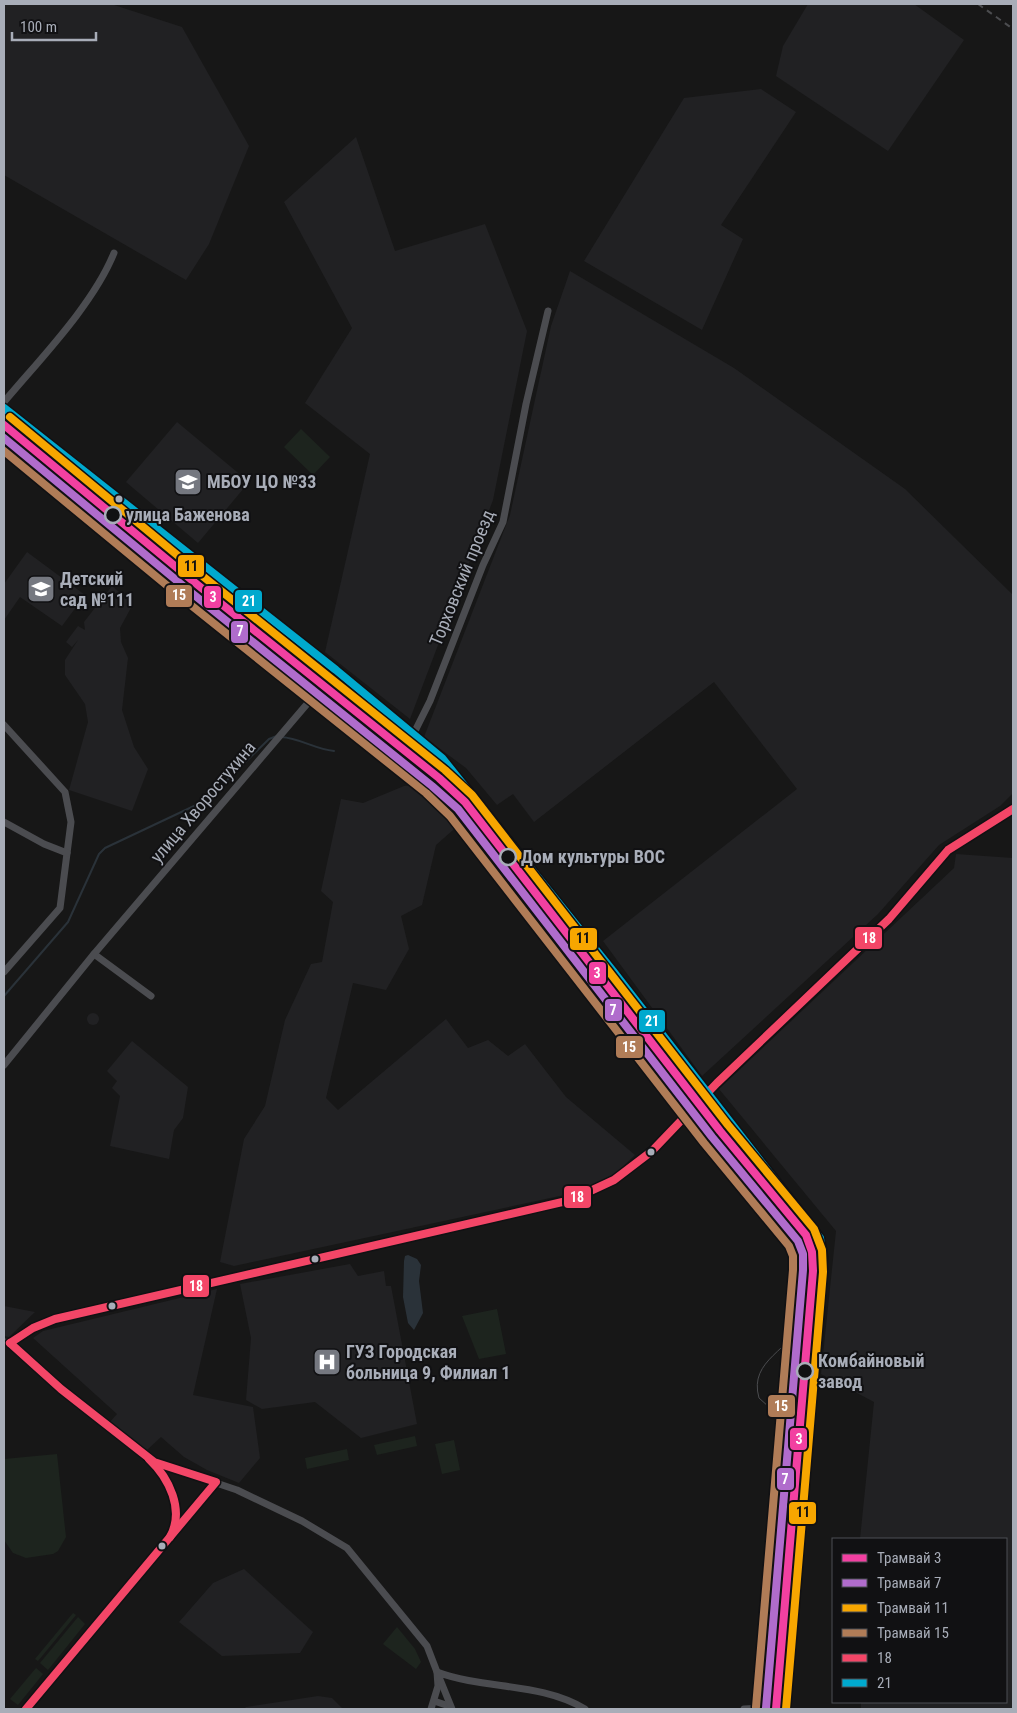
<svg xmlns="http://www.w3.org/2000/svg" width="1017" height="1713" font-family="'Roboto Condensed',sans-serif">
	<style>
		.built { fill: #212123 }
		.green { fill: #1d241e }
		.water { fill: #2a3239 }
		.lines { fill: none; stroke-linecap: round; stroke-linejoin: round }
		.stream { stroke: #2a3239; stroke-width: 2 }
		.minor { stroke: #4b4c50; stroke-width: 7 }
		.tram { stroke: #4b4c4f; stroke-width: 1 }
		.rail { stroke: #4b4c4f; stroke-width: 2; stroke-dasharray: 6 5; stroke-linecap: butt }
		.bus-1-casing { stroke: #111113; stroke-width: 11 }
		.bus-2-casing { stroke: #111113; stroke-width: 11 }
		.bus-1 { stroke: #f34667; stroke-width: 8 }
		.bus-2 { stroke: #00a9ce; stroke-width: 8 }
		.tram-1-casing { stroke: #111113; stroke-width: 11 }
		.tram-2-casing { stroke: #111113; stroke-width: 11 }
		.tram-3-casing { stroke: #111113; stroke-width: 11 }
		.tram-4-casing { stroke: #111113; stroke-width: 11 }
		.tram-1 { stroke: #f240a1; stroke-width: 8 }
		.tram-2 { stroke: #b06ccc; stroke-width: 8 }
		.tram-3 { stroke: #f7a600; stroke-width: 8 }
		.tram-4 { stroke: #b07c57; stroke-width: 8 }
		.bus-dot { fill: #a8adb8; stroke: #111113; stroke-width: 2 }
		.stop-dot { fill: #111113; stroke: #a8adb8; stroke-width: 2.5 }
		.labels { text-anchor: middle; stroke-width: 4; stroke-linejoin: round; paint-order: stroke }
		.poi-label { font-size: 18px; font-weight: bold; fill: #a8adb8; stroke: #111113; text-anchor: start }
		.stop-label { font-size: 18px; font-weight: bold; fill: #a8adb8; stroke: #111113; text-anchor: start }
		.street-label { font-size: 18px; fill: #a8adb8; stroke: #111113 }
		.line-badge { stroke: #111113; stroke-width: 2 }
		.badge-label { font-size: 14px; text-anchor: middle; font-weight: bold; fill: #fff }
		.pale-badge-label { font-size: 14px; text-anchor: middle; font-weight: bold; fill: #111 }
	</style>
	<rect width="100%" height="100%" fill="#171717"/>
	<g class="built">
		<polygon points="4,4 111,4 182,27 249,146 209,244 186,280 4,175"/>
		<polygon points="808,4 914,4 964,40 888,151 776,76 783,46"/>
		<polygon points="761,89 796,112 721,225 743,239 702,330 584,261 684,98"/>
		<polygon points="356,137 395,251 485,224 527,331 493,500 410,719 325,652 370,454 305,403 352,328 284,202"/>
		<polygon points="570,271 734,368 905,489 1013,595 1013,793 1000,806 939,845 878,914 702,1076 603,941 797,789 714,682 534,822 513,794 497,805 466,768 424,737 510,515 551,326"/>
		<polygon points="177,422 249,482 198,543 126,482"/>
		<polygon points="27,552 85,595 62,626 20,597 4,620 4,584"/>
		<polygon points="112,586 133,604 120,628 121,642 128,658 122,710 134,747 148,769 132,811 69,790 88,722 85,704 65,675 65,660 78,640 72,647 66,642 78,626 85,630 84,622"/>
		<polygon points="423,784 439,794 461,823 436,845 422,905 401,916 409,949 386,990 353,983 326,1098 338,1110 446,1019 468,1048 488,1040 508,1056 525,1044 566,1097 635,1155 612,1177 583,1191 234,1266 220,1262 244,1139 265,1106 285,1020 311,964 322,962 333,902 321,891 341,799 363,803 404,786"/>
		<polygon points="956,854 1013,858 1013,1709 861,1709 861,1702 1006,1702 1006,1539 860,1539 874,1402 821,1374 836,1231 719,1089 954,868"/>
		<circle cx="93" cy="1019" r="6"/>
		<polygon points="132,1041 188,1087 183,1118 174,1130 169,1159 110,1146 120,1096 112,1088 117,1081 107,1071"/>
		<polygon points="350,1264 358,1276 384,1271 386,1286 391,1286 417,1424 361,1438 315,1402 262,1409 246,1400 251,1338 240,1284"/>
		<polygon points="217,1289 193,1395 253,1407 260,1458 239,1483 207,1470 184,1457 161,1437 147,1450 109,1423 117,1414 33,1338 43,1331"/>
		<polygon points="4,1306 35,1312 9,1337 4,1336"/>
		<polygon points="244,1569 313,1632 300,1653 222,1656 179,1622 213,1583"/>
		<polygon points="318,1696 332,1698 343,1709 244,1709 246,1707"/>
	</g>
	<g class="green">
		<polygon points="301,429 330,457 313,475 284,447"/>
		<polygon points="497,1309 506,1354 479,1359 462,1316"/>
		<polygon points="415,1436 417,1446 377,1455 374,1445"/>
		<polygon points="454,1440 460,1470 442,1474 435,1444"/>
		<polygon points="347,1449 349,1460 307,1469 305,1458"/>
		<polygon points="57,1454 66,1537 58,1551 53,1554 26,1558 13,1553 4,1540 4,1459"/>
		<polygon points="73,1613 76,1615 38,1661 35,1659"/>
		<polygon points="78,1617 85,1624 48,1670 40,1663"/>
		<polygon points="397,1627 415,1649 421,1662 416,1669 383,1644"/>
		<polygon points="36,1668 43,1674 18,1705 10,1699"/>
	</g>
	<polygon class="water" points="408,1255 417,1259 421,1265 419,1281 423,1313 414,1330 408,1323 403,1297 404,1261 405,1256"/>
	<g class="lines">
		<g class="stream">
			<path d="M281,737C300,738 314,749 334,751"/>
			<polyline points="4,996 68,922 99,854 105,848 194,806 222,785 269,739 277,736"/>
		</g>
		<g class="minor">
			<path d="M4,402C40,359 93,305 114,253"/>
			<polyline points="4,408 336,670 442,758 613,971 820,1238 823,1257 787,1666 785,1709"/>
			<polyline points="4,725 65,792 71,822 60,908 4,972"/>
			<polyline points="414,733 430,701 483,565 503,522 526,404 548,311"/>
			<polyline points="4,822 44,844 67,853"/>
			<polyline points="94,954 151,996"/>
			<polyline points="4,1065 94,954 336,670"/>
			<polyline points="4,1342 10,1343 61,1389 154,1462 237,1490 302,1521 347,1548 427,1646 437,1672 438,1686 431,1709"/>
			<path d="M10,1343L33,1328L55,1319L571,1200C633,1180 675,1128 717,1083L889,919L948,850L1013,809"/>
			<path d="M154,1462C171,1483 178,1504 174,1531"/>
			<polyline points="434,1701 446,1705 450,1709"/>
			<polyline points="26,1709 216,1482"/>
			<path d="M452,1709L437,1672C485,1690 540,1682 585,1709"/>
			<polyline points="744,1709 785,1707"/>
		</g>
		<path class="tram" d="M802,1391C794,1406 786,1410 769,1407L759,1398C748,1359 792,1351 806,1316"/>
		<polyline class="rail" points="978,4 1013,29"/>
		<defs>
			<g id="bus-1">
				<polyline points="10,1343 33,1328 55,1319 571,1200 614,1180 652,1151 717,1083 889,919 948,850 1013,809"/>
				<polyline points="10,1343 61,1389 154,1462 216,1482 26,1709"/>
				<path d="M149,1459C169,1478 185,1510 170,1537"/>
			</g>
			<polyline id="bus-2" points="4,408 336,670 442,758 613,971 820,1238 823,1257 785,1709"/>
		</defs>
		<use href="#bus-1" class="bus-1-casing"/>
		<use href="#bus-2" class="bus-2-casing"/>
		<use href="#bus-1" class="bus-1"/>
		<use href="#bus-2" class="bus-2"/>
		<defs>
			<polyline id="tram-1" points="4,425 199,586 439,778 465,802 720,1131 806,1235 812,1252 813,1271 776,1709"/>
			<polyline id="tram-2" points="4,438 193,594 432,786 458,809 712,1137 798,1241 803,1254 803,1270 766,1708"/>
			<polyline id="tram-3" points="10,417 205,578 445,770 472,795 728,1125 814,1229 822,1250 823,1272 786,1709"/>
			<polyline id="tram-4" points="4,451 187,602 426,793 450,816 704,1143 789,1246 793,1256 793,1270 756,1707"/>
		</defs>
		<use href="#tram-1" class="tram-1-casing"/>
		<use href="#tram-2" class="tram-2-casing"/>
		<use href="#tram-3" class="tram-3-casing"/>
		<use href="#tram-4" class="tram-4-casing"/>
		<use href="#tram-1" class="tram-1"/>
		<use href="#tram-2" class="tram-2"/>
		<use href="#tram-3" class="tram-3"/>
		<use href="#tram-4" class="tram-4"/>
	</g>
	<defs>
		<symbol id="school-square" viewBox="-11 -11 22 22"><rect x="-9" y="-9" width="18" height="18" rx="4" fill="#757880" stroke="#111113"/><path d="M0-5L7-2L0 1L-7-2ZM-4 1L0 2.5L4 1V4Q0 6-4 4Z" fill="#fff"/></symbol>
		<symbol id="hospital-square" viewBox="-11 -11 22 22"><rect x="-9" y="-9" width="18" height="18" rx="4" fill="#757880" stroke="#111113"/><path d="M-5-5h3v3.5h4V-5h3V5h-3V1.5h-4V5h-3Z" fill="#fff"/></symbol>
	</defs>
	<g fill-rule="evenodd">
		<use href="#school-square" x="172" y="466" width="32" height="32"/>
		<use href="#school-square" x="25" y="573" width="32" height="32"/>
		<use href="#hospital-square" x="311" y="1346" width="32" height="32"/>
	</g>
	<g class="bus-dot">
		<circle cx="119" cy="499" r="4.5"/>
		<circle cx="651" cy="1152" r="4.5"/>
		<circle cx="315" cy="1259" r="4.5"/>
		<circle cx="112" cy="1306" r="4.5"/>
		<circle cx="162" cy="1546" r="4.5"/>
	</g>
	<g class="stop-dot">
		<circle cx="113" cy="515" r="8"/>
		<circle cx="508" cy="857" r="8"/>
		<circle cx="805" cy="1371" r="8"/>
	</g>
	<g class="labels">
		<g class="poi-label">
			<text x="207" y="488">МБОУ ЦО №33</text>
			<text x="60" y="585">Детский<tspan x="60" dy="21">сад №111</tspan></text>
			<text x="346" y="1358">ГУЗ Городская<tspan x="346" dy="21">больница 9, Филиал 1</tspan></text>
		</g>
		<g class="stop-label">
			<text x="126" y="521">улица Баженова</text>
			<text x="521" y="863">Дом культуры ВОС</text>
			<text x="818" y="1367">Комбайновый<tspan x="818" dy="21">завод</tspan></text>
		</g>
		<g class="street-label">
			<text transform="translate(462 578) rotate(-68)" y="6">Торховский проезд</text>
			<text transform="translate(203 802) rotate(-50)" y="6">улица Хворостухина</text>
		</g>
	</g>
	<g class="line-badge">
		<rect x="177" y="554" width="28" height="24" rx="5" fill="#f7a600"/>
		<rect x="165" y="584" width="28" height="24" rx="5" fill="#b07c57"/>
		<rect x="203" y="585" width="19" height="24" rx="5" fill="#f240a1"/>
		<rect x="234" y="589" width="29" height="24" rx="5" fill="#00a9ce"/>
		<rect x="230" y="620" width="19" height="24" rx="5" fill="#b06ccc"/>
		<rect x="854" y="926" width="29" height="24" rx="5" fill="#f34667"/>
		<rect x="569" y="927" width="29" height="24" rx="5" fill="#f7a600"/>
		<rect x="588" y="961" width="19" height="24" rx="5" fill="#f240a1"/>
		<rect x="604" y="998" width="19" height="24" rx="5" fill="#b06ccc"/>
		<rect x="638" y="1009" width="28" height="24" rx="5" fill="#00a9ce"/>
		<rect x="615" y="1035" width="29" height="24" rx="5" fill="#b07c57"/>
		<rect x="563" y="1185" width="29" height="24" rx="5" fill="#f34667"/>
		<rect x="182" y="1274" width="28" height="24" rx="5" fill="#f34667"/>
		<rect x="767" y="1394" width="29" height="24" rx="5" fill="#b07c57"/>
		<rect x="789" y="1427" width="19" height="24" rx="5" fill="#f240a1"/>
		<rect x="776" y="1467" width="19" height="24" rx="5" fill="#b06ccc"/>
		<rect x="788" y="1501" width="29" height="24" rx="5" fill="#f7a600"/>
	</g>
	<g class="badge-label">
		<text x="179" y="600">15</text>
		<text x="213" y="602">3</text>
		<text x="249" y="606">21</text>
		<text x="240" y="636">7</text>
		<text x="869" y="943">18</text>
		<text x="597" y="978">3</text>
		<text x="613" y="1015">7</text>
		<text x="652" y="1026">21</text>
		<text x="629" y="1052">15</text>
		<text x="577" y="1202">18</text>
		<text x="196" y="1291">18</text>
		<text x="781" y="1411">15</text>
		<text x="799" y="1444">3</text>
		<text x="785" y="1484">7</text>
	</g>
	<g class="pale-badge-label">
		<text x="191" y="571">11</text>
		<text x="583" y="943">11</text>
		<text x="803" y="1517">11</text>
	</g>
	<rect width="1017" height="1713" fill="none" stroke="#a8adb8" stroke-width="10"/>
	<rect x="832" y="1538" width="175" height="165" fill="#111113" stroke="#4d4f55"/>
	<rect x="842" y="1554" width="25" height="8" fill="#f240a1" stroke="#4d4f55"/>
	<text x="877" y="1563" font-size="15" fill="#a8adb8">Трамвай 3</text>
	<rect x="842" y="1579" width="25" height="8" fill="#b06ccc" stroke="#4d4f55"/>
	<text x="877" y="1588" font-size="15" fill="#a8adb8">Трамвай 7</text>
	<rect x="842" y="1604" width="25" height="8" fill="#f7a600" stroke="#4d4f55"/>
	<text x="877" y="1613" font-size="15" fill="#a8adb8">Трамвай 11</text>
	<rect x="842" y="1629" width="25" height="8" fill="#b07c57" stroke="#4d4f55"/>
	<text x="877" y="1638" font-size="15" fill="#a8adb8">Трамвай 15</text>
	<rect x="842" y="1654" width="25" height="8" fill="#f34667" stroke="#4d4f55"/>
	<text x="877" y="1663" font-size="15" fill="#a8adb8">18</text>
	<rect x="842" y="1679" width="25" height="8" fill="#00a9ce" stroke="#4d4f55"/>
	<text x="877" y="1688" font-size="15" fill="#a8adb8">21</text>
	<path d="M12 32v8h84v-8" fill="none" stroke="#a8adb8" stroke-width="2.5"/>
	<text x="20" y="32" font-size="15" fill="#a8adb8" stroke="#111113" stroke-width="4" paint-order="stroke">100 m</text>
</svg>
